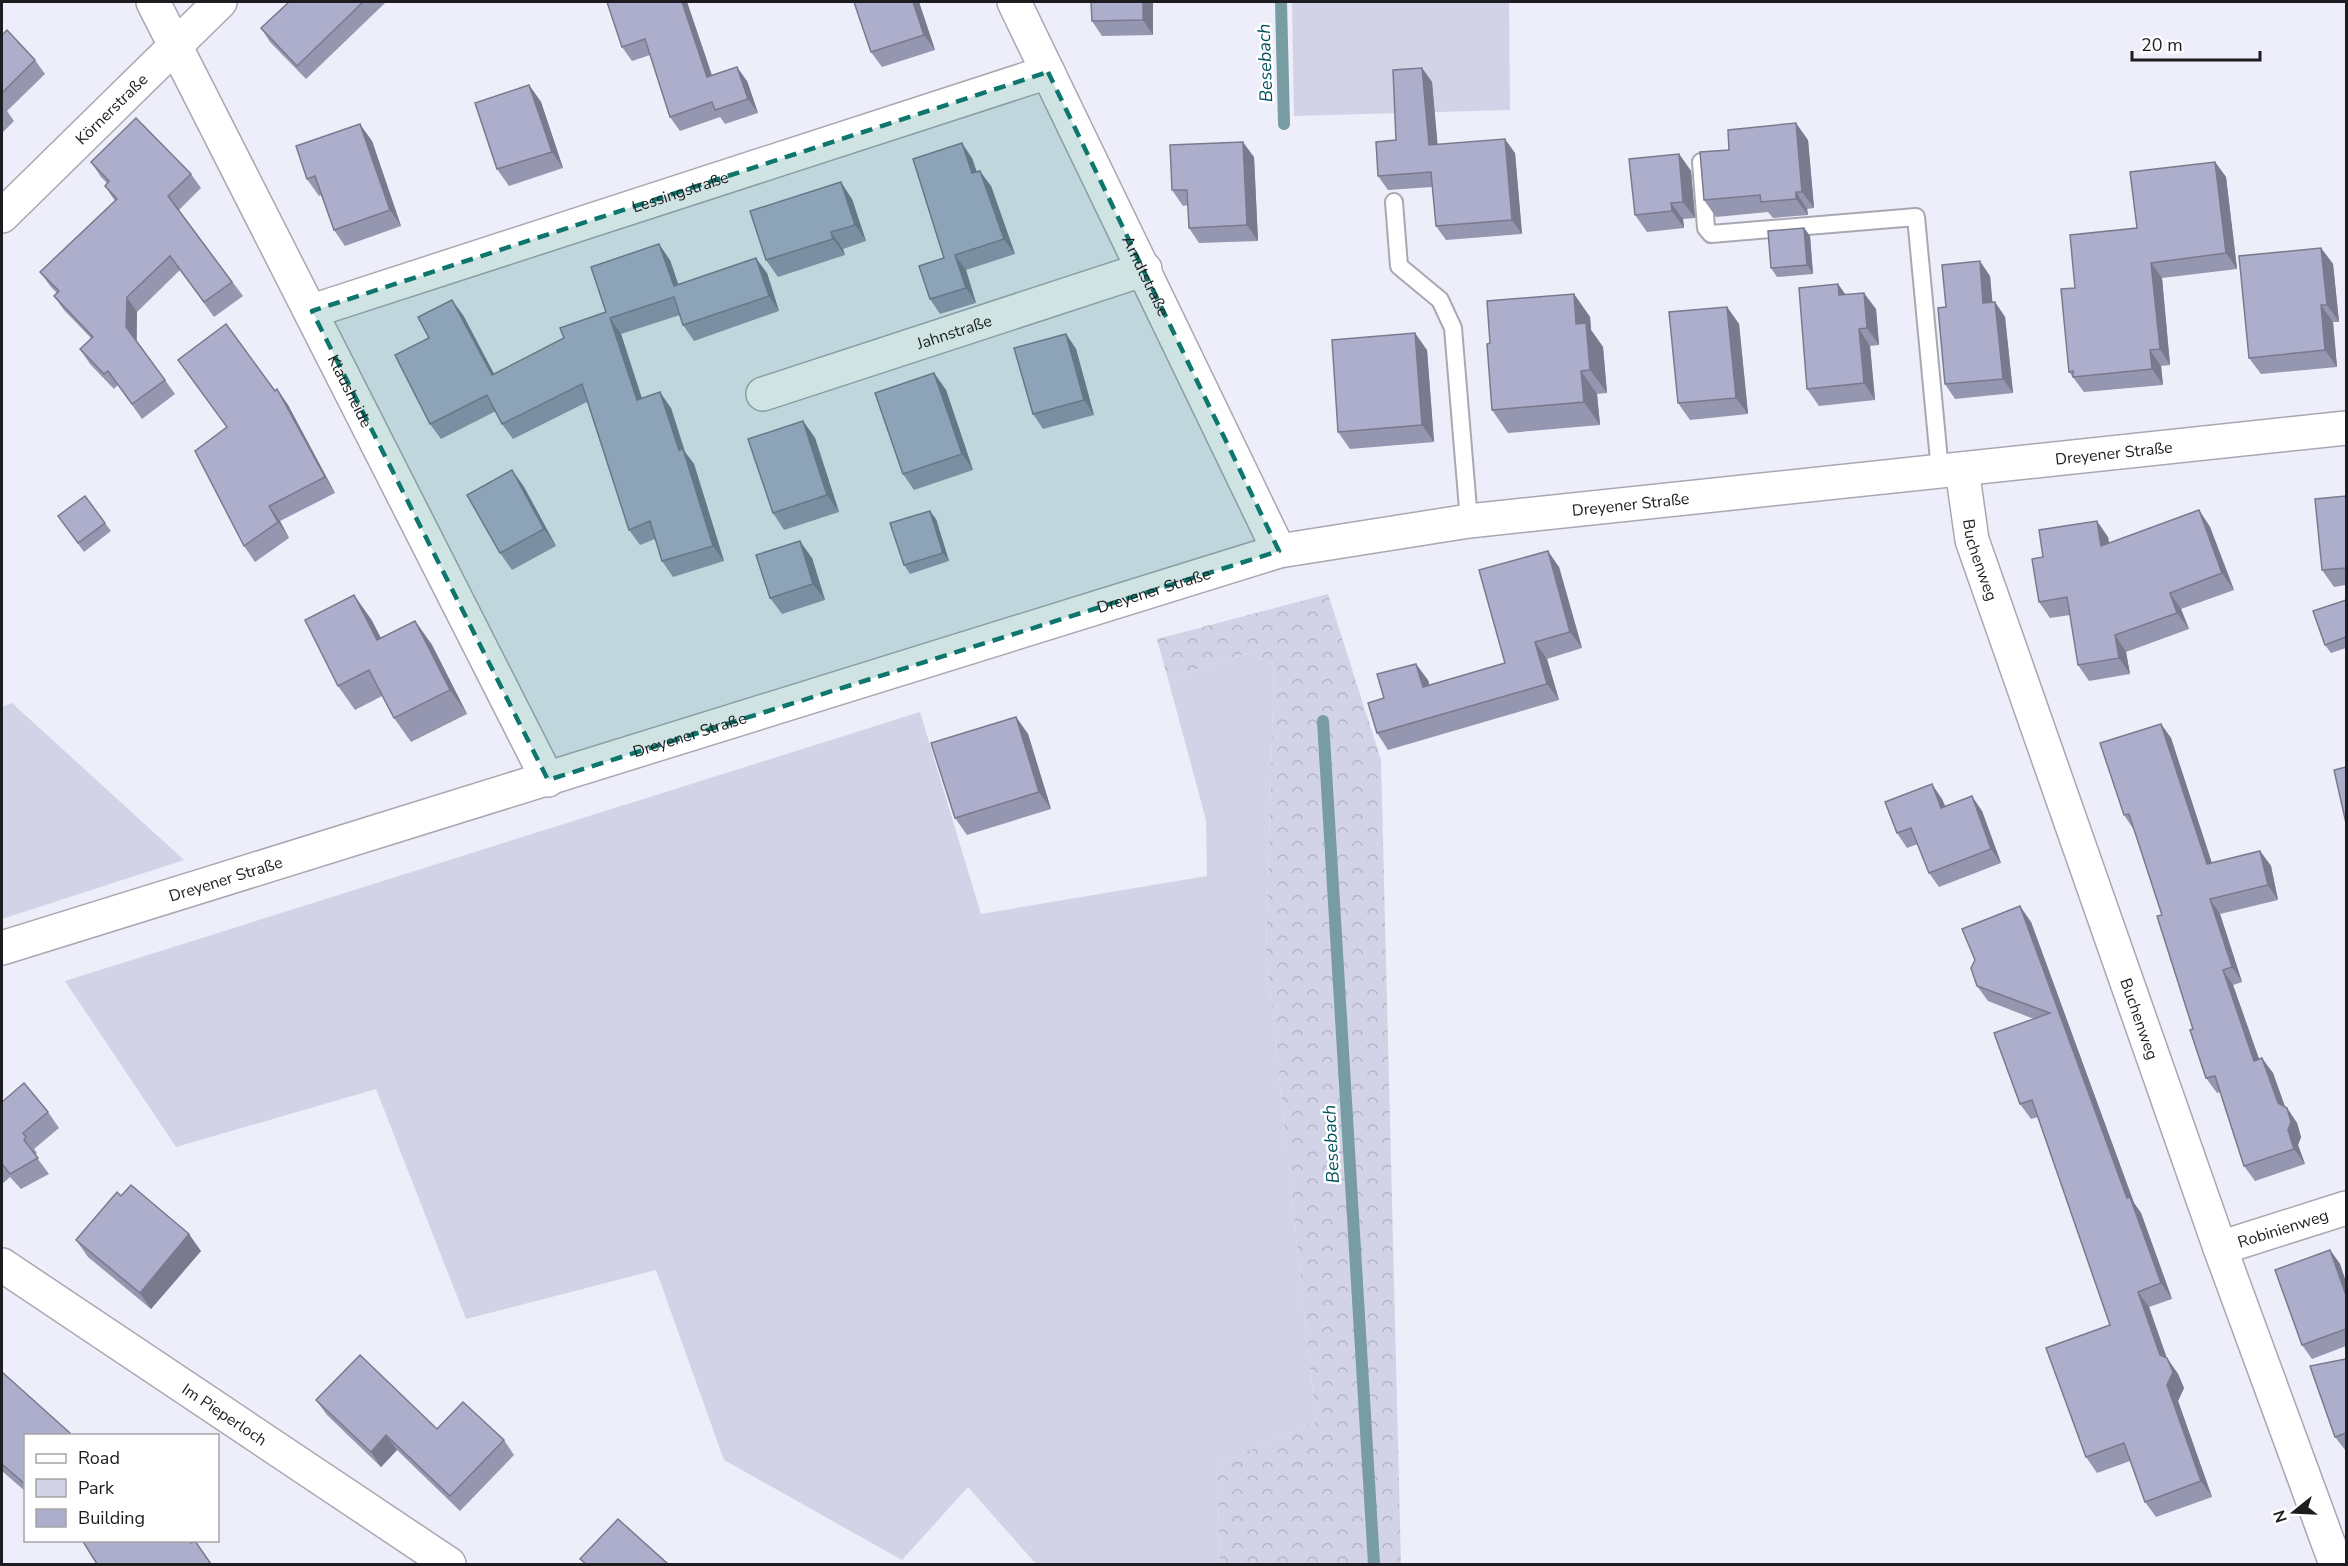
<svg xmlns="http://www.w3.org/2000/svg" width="2348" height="1566" font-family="'Nunito Sans',sans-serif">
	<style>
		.green { fill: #d2d3e6 }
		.forest { fill: url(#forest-crowns) }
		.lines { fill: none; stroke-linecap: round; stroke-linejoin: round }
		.stream { stroke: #789ca4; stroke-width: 12 }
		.lane-casing { stroke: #a7a8b2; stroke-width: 20 }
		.street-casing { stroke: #a7a8b2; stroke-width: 36 }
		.secondary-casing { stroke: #a7a8b2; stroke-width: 36 }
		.lane { stroke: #fff; stroke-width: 16 }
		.street { stroke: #fff; stroke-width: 33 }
		.secondary { stroke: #fff; stroke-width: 33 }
		.wall { fill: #9596af }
		.shaded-wall { fill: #797a8e }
		.building { fill: #adaecb; stroke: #797a8e; stroke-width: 1.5 }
		.marked { fill: #0f766e; fill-opacity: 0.2; stroke: #0f766e; stroke-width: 4.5; stroke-dasharray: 12 8; stroke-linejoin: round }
		.labels { text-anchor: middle; stroke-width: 5; stroke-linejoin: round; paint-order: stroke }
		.street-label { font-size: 16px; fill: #1d1d21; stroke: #fff }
		.water-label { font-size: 18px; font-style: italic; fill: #00505f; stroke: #fff }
	</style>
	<defs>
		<pattern id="forest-crowns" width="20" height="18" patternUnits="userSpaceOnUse" patternTransform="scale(1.5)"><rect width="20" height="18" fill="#d2d3e6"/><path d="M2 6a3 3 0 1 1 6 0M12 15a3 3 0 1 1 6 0" fill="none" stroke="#b4b5c5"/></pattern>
	</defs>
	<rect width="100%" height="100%" fill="#edeef9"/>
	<g class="green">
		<polygon points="1292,2 1509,2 1510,110 1294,116"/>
		<polygon points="1246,653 1274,664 1266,955 1316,1422 1217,1464 1220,1564 1036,1564 968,1487 902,1560 724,1460 656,1270 466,1319 376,1089 176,1147 65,981 920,712 981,914 1207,876 1206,820 1168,679"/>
		<polygon points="12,703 184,860 2,919 2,707"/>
	</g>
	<polygon class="forest" points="1328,594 1381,760 1401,1564 1220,1564 1217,1464 1316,1422 1266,955 1274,664 1246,653 1168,679 1157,639"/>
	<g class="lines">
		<g class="stream">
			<polyline points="1281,2 1284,124"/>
			<polyline points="1323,721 1374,1564"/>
		</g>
		<defs>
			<g id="lane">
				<polyline points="1701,162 1706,228 1711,234 1916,217 1940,471"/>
				<polyline points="1394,202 1399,266 1440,300 1453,328 1469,521"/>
			</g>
			<g id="street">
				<path id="s1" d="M153,2L548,780"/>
				<path id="s2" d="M1014,2L1279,551"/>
				<path id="s3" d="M2,216L220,2"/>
				<path id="s4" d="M312,311L1048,72"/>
				<path id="s5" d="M763,394L1145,269"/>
				<path id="s6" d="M1962,469L1972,540L2220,1248L2336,1564"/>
				<path id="s7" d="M2220,1248L2346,1208"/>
				<path id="s8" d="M2,1265L449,1564"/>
			</g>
			<g id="secondary">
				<path id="s9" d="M2,948L1279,551L1469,521L2346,428"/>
			</g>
		</defs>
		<use href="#lane" class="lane-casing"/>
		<use href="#street" class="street-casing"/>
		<use href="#secondary" class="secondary-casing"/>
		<use href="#lane" class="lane"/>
		<use href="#street" class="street"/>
		<use href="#secondary" class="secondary"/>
	</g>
	<g class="wall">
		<polygon points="289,2 386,2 306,79 270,42 261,28"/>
		<polygon points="687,2 712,75 747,81 758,113 725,124 720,117 680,131 670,117 650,55 632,61 622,47"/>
		<polygon points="919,2 935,50 882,67 871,52"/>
		<polygon points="1091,2 1153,2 1153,35 1102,36 1092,21"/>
		<polygon points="2,35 35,60 45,74 7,111 14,121 2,133"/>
		<polygon points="1422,68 1432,82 1437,144 1515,153 1522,234 1446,240 1436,226 1432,187 1388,190 1378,176 1396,140"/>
		<polygon points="529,85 541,102 563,168 509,186 497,169"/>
		<polygon points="1808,140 1814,208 1807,209 1808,215 1773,218 1768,212 1716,217 1704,200 1729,150"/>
		<polygon points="372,141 401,226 345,246 334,230 321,195 319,196 307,179"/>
		<polygon points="1679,154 1691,171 1695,218 1683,219 1684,228 1647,232 1635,215"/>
		<polygon points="1254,157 1258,241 1199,243 1189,228 1188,205 1183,206 1172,190"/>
		<polygon points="972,158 977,172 991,186 1015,254 966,270 976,303 940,314 930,299 944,258"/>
		<polygon points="91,162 191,174 201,188 179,210 243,296 214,317 180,270 137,312 137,341 175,394 142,419 118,385 114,389 90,364 80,349 91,338 64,310 54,296 57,293 51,287 40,272 115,201 105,186 107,183 101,177"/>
		<polygon points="2215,162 2226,177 2237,269 2162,278 2170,365 2161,366 2163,385 2084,392 2069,372 2075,288 2137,228"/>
		<polygon points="852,199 866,241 843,249 845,255 778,277 766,260"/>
		<polygon points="1804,228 1810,236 1813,274 1777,277 1771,268"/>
		<polygon points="2321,248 2333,264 2339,322 2333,322 2337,367 2261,374 2249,358"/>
		<polygon points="670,260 678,284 767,273 779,311 694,341 683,325 680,315 621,334 642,398 671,408 685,452 694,464 724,561 673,577 662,561 655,539 640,545 629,530 587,402 513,439 502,424 496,411 441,439 430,424 429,338 463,315 494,374 564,338 606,312"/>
		<polygon points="1990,276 1992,302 1995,302 2005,317 2013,393 1955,399 1945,384 1946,307"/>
		<polygon points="1838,284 1845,294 1876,309 1879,345 1870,346 1875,400 1819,406 1807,389"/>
		<polygon points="1574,294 1590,317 1591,330 1603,347 1607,393 1597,394 1600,425 1508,433 1492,410 1490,343"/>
		<polygon points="1727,307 1739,324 1748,414 1690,420 1678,403"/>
		<polygon points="1066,334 1076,349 1094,415 1043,429 1033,414"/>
		<polygon points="1427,350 1434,442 1350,449 1338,432"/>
		<polygon points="934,373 946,390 973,470 914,490 903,474"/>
		<polygon points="277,389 288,405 335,493 280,521 289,538 255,562 244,546 275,391"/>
		<polygon points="803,421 815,438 839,512 784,530 773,513"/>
		<polygon points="512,470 524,487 556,546 512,570 500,553"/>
		<polygon points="85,496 111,531 84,552 58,516"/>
		<polygon points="2346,496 2346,585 2334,587 2322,570"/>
		<polygon points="2199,510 2210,527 2234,590 2181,609 2189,629 2126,652 2130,674 2089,681 2078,665 2070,615 2050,618 2039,602 2043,557 2108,537 2109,543"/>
		<polygon points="936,519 949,561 910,574 904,565"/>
		<polygon points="812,558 825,600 782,614 770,598"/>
		<polygon points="1559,567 1582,648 1547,659 1559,700 1388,750 1377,733 1428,680 1429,685 1505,663"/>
		<polygon points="2346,600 2346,648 2331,653 2325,645"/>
		<polygon points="371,619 381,638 415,621 432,645 467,714 411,742 394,718 382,696 355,710 338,686"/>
		<polygon points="1016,717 1028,734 1051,809 967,835 955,818"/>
		<polygon points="2161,724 2171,738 2212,863 2260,851 2271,866 2278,900 2220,914 2242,982 2233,985 2259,1059 2273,1073 2285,1107 2287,1108 2297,1123 2301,1137 2298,1145 2305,1164 2255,1181 2244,1166 2220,1092 2217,1093 2206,1078 2162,915 2134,830 2124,815"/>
		<polygon points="1942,799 1945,806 1982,811 2001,863 1939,887 1929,873 1918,844 1907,848 1897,833"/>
		<polygon points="2031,922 2134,1203 2141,1213 2172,1299 2149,1307 2167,1358 2178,1374 2184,1388 2178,1401 2212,1497 2156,1517 2145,1502 2130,1461 2097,1473 2086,1457 2110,1325 2038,1117 2031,1119 2020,1104 2034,1019 1988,1001 1977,986"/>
		<polygon points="2,1102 48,1112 59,1128 34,1149 37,1153 35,1155 49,1174 21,1189 10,1177 2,1184"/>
		<polygon points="121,1196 201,1251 151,1309 88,1257 76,1240"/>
		<polygon points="2330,1250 2340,1264 2346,1282 2346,1346 2312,1359 2302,1345"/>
		<polygon points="2346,1359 2346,1451 2335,1437"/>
		<polygon points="2,1372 70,1433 72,1436 26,1436 26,1492 2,1471"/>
		<polygon points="316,1400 437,1429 504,1440 514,1455 460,1511 397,1450 381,1467 327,1415"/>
	</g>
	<g class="shaded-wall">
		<polygon points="682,2 687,2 717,91 707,77"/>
		<polygon points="913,2 919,2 935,50 924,35"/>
		<polygon points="1143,2 1153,2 1153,35 1143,20"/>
		<polygon points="737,67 747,81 758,113 748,99"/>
		<polygon points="1422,68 1432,82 1439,159 1429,145"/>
		<polygon points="529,85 541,102 563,168 552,152"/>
		<polygon points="1796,123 1808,140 1814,208 1802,192"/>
		<polygon points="360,124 372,141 401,226 390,210"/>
		<polygon points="1505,139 1515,153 1522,234 1512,220"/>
		<polygon points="1243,142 1254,157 1258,241 1247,225"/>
		<polygon points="962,143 972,158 982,189 972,173"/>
		<polygon points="1679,154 1691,171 1695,218 1683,202"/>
		<polygon points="2215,162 2226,177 2237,269 2226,253"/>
		<polygon points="980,171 991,186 1015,254 1004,239"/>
		<polygon points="841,182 852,199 866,241 855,225"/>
		<polygon points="1796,192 1807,209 1808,215 1796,199"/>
		<polygon points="1671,203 1683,219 1684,228 1672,211"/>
		<polygon points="1804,228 1810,236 1813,274 1807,265"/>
		<polygon points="831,232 843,249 845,255 833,239"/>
		<polygon points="659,244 670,260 684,301 674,286"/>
		<polygon points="2321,248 2333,264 2339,322 2327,305"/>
		<polygon points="955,255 966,270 976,303 966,288"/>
		<polygon points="756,258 767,273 779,311 769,296"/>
		<polygon points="1980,261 1990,276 1994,318 1983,303"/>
		<polygon points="2151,263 2162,278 2170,365 2160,349"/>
		<polygon points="1838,284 1850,301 1839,295"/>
		<polygon points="1864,293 1876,309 1879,345 1867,328"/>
		<polygon points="1574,294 1590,317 1591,330 1603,347 1607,393 1590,370 1576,324"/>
		<polygon points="127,297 137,312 136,342 126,327"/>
		<polygon points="452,300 463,315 503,391 492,375"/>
		<polygon points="1995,302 2005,317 2013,393 2003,379"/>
		<polygon points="2321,305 2333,322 2337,367 2325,350"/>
		<polygon points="1727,307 1739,324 1748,414 1736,398"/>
		<polygon points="610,318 621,334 647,415 637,400"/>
		<polygon points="1859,329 1870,346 1875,400 1864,383"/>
		<polygon points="1415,333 1427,350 1434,442 1422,425"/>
		<polygon points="1066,334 1076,349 1094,415 1084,400"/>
		<polygon points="2150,350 2161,366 2163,385 2152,369"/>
		<polygon points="1581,371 1597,394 1600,425 1584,402"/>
		<polygon points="934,373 946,390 973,470 962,454"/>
		<polygon points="277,389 288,405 335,493 325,477"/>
		<polygon points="660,392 671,408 685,452 694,464 724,561 713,546 679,450"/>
		<polygon points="803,421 815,438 839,512 827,495"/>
		<polygon points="512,470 524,487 556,546 544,529"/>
		<polygon points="269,506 280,521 289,538 278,522"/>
		<polygon points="2199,510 2210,527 2234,590 2222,573"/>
		<polygon points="930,511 936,519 949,561 943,553"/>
		<polygon points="2097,521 2108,537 2112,562 2101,546"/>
		<polygon points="800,541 812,558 825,600 813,584"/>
		<polygon points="1548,551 1559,567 1582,648 1570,632"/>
		<polygon points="2170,593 2181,609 2189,629 2177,613"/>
		<polygon points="354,595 371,619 394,664 377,640"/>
		<polygon points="415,621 432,645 467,714 450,690"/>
		<polygon points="2115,635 2126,652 2130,674 2119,658"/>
		<polygon points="1535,642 1547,659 1559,700 1547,684"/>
		<polygon points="1416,664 1428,680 1434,703 1423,687"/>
		<polygon points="1016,717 1028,734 1051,809 1039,792"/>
		<polygon points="2161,724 2171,738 2217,879 2207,864"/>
		<polygon points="1932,784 1942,799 1952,822 1941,808"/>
		<polygon points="1972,796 1982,811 2001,863 1991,849"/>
		<polygon points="2260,851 2271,866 2278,900 2268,885"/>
		<polygon points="2210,899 2220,914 2242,982 2232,967"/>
		<polygon points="2020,906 2031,922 2134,1203 2141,1213 2172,1299 2161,1283 2127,1198"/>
		<polygon points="2223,970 2233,985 2265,1076 2254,1061"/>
		<polygon points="2262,1058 2273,1073 2289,1118 2278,1103"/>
		<polygon points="2287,1108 2297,1123 2301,1137 2298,1145 2305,1164 2294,1149 2288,1130"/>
		<polygon points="189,1234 201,1251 151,1309 140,1293"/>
		<polygon points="2330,1250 2340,1264 2346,1282 2346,1295"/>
		<polygon points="2138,1292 2149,1307 2171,1371 2160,1355"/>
		<polygon points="2167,1358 2178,1374 2184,1388 2178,1401 2212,1497 2201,1481 2167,1385"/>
		<polygon points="386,1435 397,1450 381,1467 371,1452"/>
	</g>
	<g class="building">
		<polygon points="289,2 363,2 297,66 261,28"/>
		<polygon points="607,2 682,2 707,77 737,67 748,99 715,110 712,102 670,117 645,39 622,47"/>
		<polygon points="854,2 913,2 924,35 871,52"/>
		<polygon points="1091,2 1143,2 1143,20 1092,21"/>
		<polygon points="7,30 35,60 2,93 2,35"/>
		<polygon points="1422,68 1429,145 1505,139 1512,220 1436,226 1431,172 1378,176 1376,142 1396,140 1393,70"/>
		<polygon points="529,85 552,152 497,169 475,103"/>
		<polygon points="136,118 191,174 168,196 232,282 204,302 170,256 127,297 126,327 165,380 132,404 108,371 104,374 80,349 93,337 54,296 59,291 40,272 117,199 105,186 109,181 91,162"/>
		<polygon points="1796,123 1802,192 1796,192 1796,199 1761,202 1760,195 1704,200 1700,152 1729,150 1728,130"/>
		<polygon points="360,124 390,210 334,230 315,176 307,179 296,146"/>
		<polygon points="1243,142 1247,225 1189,228 1187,190 1172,190 1170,145"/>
		<polygon points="962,143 972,173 980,171 1004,239 955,255 966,288 930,299 919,266 944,258 913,159"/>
		<polygon points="1679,154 1683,202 1671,203 1672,211 1635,215 1629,159"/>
		<polygon points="2215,162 2226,253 2151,263 2160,349 2150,350 2152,369 2073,377 2073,371 2069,372 2061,289 2075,288 2070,235 2137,228 2130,172"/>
		<polygon points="841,182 855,225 831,232 833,239 766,260 750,211"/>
		<polygon points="1804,228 1807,265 1771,268 1768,231"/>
		<polygon points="659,244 674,286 756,258 769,296 683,325 674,297 610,318 637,400 660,392 679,450 683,449 713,546 662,561 650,521 629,530 582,384 502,424 487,395 430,424 395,355 429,338 418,317 452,300 492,375 564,338 560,328 606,312 591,267"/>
		<polygon points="2321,248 2327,305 2321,305 2325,350 2249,358 2239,256"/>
		<polygon points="1980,261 1983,303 1995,302 2003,379 1945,384 1938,308 1946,307 1942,265"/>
		<polygon points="1838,284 1839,295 1864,293 1867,328 1859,329 1864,383 1807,389 1799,288"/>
		<polygon points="1574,294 1576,324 1586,323 1590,370 1581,371 1584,402 1492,410 1487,344 1490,343 1487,301"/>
		<polygon points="1727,307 1736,398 1678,403 1669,312"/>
		<polygon points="226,324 275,391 277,389 325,477 269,506 278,522 244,546 195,451 227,427 178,360"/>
		<polygon points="1415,333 1422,425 1338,432 1332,340"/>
		<polygon points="1066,334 1084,400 1033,414 1014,348"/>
		<polygon points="934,373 962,454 903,474 875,393"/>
		<polygon points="803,421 827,495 773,513 748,439"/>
		<polygon points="512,470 544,529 500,553 467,495"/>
		<polygon points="85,496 105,523 78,543 58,516"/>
		<polygon points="2346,496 2346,568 2322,570 2315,499"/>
		<polygon points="2199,510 2222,573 2170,593 2177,613 2115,635 2119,658 2078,665 2067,597 2039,602 2032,559 2043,557 2039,530 2097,521 2101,546"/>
		<polygon points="930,511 943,553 904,565 890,523"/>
		<polygon points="800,541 813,584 770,598 756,555"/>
		<polygon points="1548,551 1570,632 1535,642 1547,684 1377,733 1368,703 1384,698 1377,674 1416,664 1423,687 1505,663 1479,570"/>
		<polygon points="354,595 377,640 415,621 450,690 394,718 369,670 338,686 305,620"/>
		<polygon points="2346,600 2346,637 2325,645 2313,611"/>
		<polygon points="1016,717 1039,792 955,818 931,743"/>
		<polygon points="2161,724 2207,864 2260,851 2268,885 2210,899 2232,967 2223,970 2254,1061 2262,1058 2278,1103 2287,1108 2291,1122 2288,1130 2294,1149 2244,1166 2215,1076 2206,1078 2190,1030 2193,1029 2157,916 2162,915 2129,814 2124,815 2100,743"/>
		<polygon points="2346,767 2346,823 2334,770"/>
		<polygon points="1932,784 1941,808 1972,796 1991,849 1929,873 1911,828 1897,833 1885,802"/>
		<polygon points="2020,906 2127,1198 2130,1197 2161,1283 2138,1292 2160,1355 2167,1358 2173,1372 2167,1385 2201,1481 2145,1502 2124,1443 2086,1457 2046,1348 2110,1325 2032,1100 2020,1104 1994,1033 2050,1013 1977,986 1971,968 1975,960 1962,929"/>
		<polygon points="24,1083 48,1112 23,1133 26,1137 24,1140 38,1158 10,1174 2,1164 2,1102"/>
		<polygon points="131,1185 189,1234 140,1293 76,1240 117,1192 121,1196"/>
		<polygon points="2330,1250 2346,1295 2346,1329 2302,1345 2275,1270"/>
		<polygon points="360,1355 437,1429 463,1402 504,1440 450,1496 386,1435 371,1452 316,1400"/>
		<polygon points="2346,1359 2346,1433 2335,1437 2310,1366"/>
		<polygon points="2,1372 70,1433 70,1436 26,1436 26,1485 2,1464"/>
		<polygon points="618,1519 668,1564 586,1564 580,1559"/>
		<polygon points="82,1540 189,1540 191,1543 195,1541 211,1564 97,1564"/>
	</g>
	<path class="marked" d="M1048,72L1279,551L548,780L312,311Z"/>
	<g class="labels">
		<g class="street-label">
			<text dy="6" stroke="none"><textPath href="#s3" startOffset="153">Körnerstraße</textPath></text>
			<text dy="6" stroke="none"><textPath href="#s4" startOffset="387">Lessingstraße</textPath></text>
			<text dy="6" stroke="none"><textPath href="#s2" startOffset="304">Arndtstraße</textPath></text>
			<text dy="6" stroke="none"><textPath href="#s5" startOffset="201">Jahnstraße</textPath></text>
			<text dy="6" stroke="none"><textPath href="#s1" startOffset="436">Klausheide</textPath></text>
			<text dy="6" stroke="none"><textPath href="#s9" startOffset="2178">Dreyener Straße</textPath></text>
			<text dy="6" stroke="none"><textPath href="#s9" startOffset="1692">Dreyener Straße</textPath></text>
			<text dy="6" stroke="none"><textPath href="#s6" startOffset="93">Buchenweg</textPath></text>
			<text dy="6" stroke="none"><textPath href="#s9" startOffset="1206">Dreyener Straße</textPath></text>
			<text dy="6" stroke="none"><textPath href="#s9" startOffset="720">Dreyener Straße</textPath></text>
			<text dy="6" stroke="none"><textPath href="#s9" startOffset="234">Dreyener Straße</textPath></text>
			<text dy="6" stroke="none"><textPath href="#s6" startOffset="579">Buchenweg</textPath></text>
			<text dy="6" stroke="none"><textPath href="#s7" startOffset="66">Robinienweg</textPath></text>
			<text dy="6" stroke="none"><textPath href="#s8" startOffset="268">Im Pieperloch</textPath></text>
		</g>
		<g class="water-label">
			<text transform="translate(1265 63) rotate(-92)" y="6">Besebach</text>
			<text transform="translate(1331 1144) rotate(-93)" y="6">Besebach</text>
		</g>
	</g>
	<rect width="2348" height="1566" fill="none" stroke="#1d1d21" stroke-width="6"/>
	<rect x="24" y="1434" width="195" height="108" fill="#ffffff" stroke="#a5a5a6" stroke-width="1.5"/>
	<rect x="36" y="1454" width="30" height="9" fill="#ffffff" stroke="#a5a5a6" stroke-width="1.5"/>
	<text x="78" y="1464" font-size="18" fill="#1d1d21">Road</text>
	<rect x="36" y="1479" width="30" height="18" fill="#d2d3e6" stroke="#a5a5a6" stroke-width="1.5"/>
	<text x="78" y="1494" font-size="18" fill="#1d1d21">Park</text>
	<rect x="36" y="1509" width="30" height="18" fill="#adaecb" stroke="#a5a5a6" stroke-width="1.5"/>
	<text x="78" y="1524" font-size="18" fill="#1d1d21">Building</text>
	<g transform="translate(2294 1512) rotate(252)" stroke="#ffffff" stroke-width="4.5" paint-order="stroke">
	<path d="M0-4.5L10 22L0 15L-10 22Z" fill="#1d1d21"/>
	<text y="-9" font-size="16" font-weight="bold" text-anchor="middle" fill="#1d1d21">N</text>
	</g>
	<path d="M2132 51v9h128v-9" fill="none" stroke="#1d1d21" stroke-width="3"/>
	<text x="2141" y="51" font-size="18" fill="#1d1d21" stroke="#ffffff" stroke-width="4.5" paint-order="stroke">20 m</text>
</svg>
